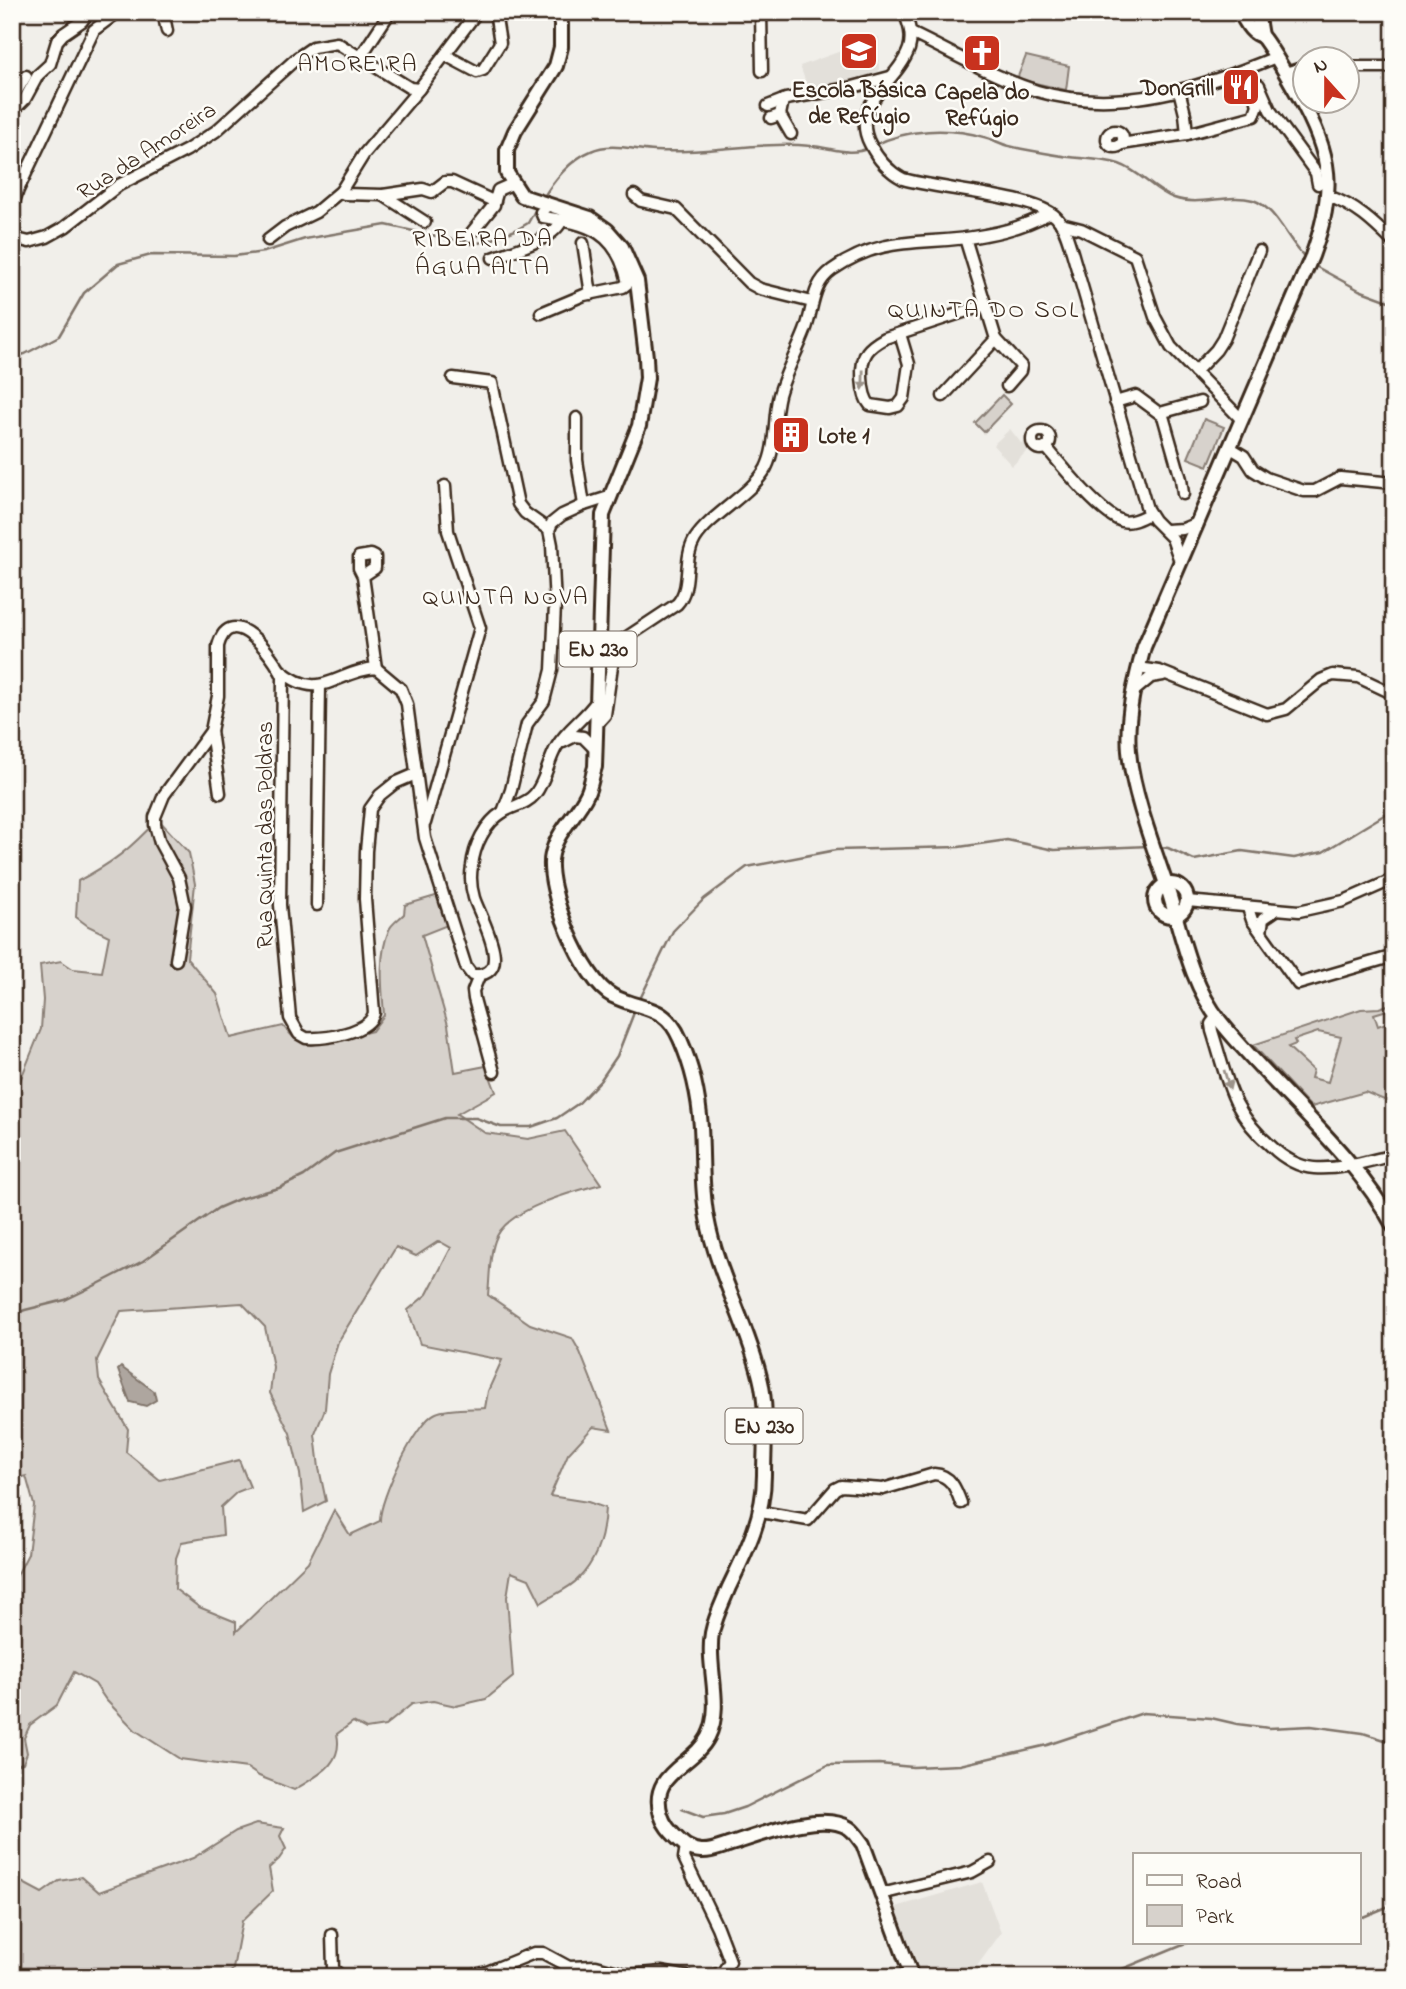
<svg xmlns="http://www.w3.org/2000/svg" width="1406" height="1989" font-family="'Indie Flower',sans-serif">
	<style>
		.built { fill: #e3e0da }
		.green { fill: #d7d2cc; stroke: #897e75; stroke-width: 2; fill-rule: evenodd }
		.water { fill: #aea69f; stroke: #80746b; stroke-width: 2 }
		.lines { fill: none; stroke-linecap: round; stroke-linejoin: round }
		.stream { stroke: #80746b; stroke-width: 2.5 }
		.minor-casing { stroke: #3b2a1e; stroke-width: 15 }
		.major-casing { stroke: #3b2a1e; stroke-width: 18 }
		.minor { stroke: #fdfcf7; stroke-width: 10 }
		.major { stroke: #fdfcf7; stroke-width: 12 }
		.oneway { fill: #9c938a }
		.labels { text-anchor: middle; stroke-width: 5; stroke-linejoin: round; paint-order: stroke }
		.shield { fill: #fdfcf7; stroke: #75695f; stroke-width: 2 }
		.shield-label { font-size: 21px; font-weight: bold; fill: #3b2a1e }
		.poi-label { font-size: 23px; font-weight: bold; fill: #3b2a1e; stroke: #fdfcf7 }
		.street-label { font-size: 23px; fill: #3b2a1e; stroke: #fdfcf7 }
		.neighbourhood-label { font-size: 24px; letter-spacing: 2px; fill: #3b2a1e; stroke: #fdfcf7 }
	</style>
	<rect width="100%" height="100%" fill="#f1efea"/>
	<filter id="ink" filterUnits="userSpaceOnUse"><feTurbulence type="fractalNoise" baseFrequency=".0143" numOctaves="2"/><feDisplacementMap in="SourceGraphic" scale="14" xChannelSelector="R" yChannelSelector="G"/><feConvolveMatrix kernelMatrix="1 2 1 2 8 2 1 2 1" color-interpolation-filters="sRGB"/></filter>
	<g filter="url(#ink)">
		<g class="built">
			<polygon points="879,37 879,71 843,86 818,89 815,86 808,88 800,66"/>
			<polygon points="1010,429 1021,443 1025,442 1029,449 1012,466 993,445"/>
			<polygon points="982,1882 1001,1933 977,1966 949,1977 922,1977 896,1907"/>
		</g>
		<g class="green">
			<polygon points="1026,56 1069,66 1066,90 1017,79"/>
			<polygon points="1002,395 1011,404 984,432 975,423"/>
			<polygon points="1204,419 1224,427 1208,466 1188,458"/>
			<path d="M158,819L189,853L195,884L187,958L217,994L231,1038L283,1026L293,1037L312,1045L372,1031L384,1015C382,988 378,956 389,930C391,924 399,919 404,914L405,905L439,895L450,924L422,935L448,1025L455,1072L486,1066L496,1092L457,1114L485,1133L528,1139L565,1131L601,1184C572,1192 511,1208 497,1236C489,1252 490,1277 488,1295L530,1324L572,1338L580,1352L611,1430L593,1427L568,1454L550,1496L588,1502L605,1508C604,1534 598,1560 578,1579C569,1589 552,1595 541,1603L529,1579L511,1572L507,1597L513,1677L486,1699L456,1706L433,1701L412,1704L385,1726L366,1729L353,1722L337,1734C344,1765 316,1776 294,1790L259,1776L247,1768L180,1759L135,1730L106,1700L95,1684L74,1672L57,1705L30,1725L24,1738L27,1753L23,1763L12,1766V1585L28,1554L34,1505L26,1476L12,1480L14,1120L20,1081L41,1029L43,1000L40,965L61,961L73,969L102,972L109,936L88,926L76,917L78,881C114,862 130,849 158,819ZM439,1241L451,1248L427,1294L408,1310L420,1344L502,1360L488,1391L485,1408C472,1409 447,1408 436,1413C416,1421 379,1500 380,1521L350,1535L334,1510L308,1562L236,1632V1622L199,1607L175,1589L176,1558L182,1542L223,1535L221,1507L237,1492L250,1487L239,1460L160,1480L126,1452L128,1429L99,1380L97,1360L121,1311L242,1303L265,1327L273,1367L270,1393L290,1433L300,1474L304,1512L326,1501L319,1468L315,1434L325,1409L328,1374L338,1342L396,1247L416,1256Z"/>
			<path d="M1394,1003V1008L1374,1014L1378,1026L1394,1020V1104L1365,1092L1311,1107L1253,1045L1361,1009L1379,1008ZM1318,1032L1341,1037L1328,1082L1311,1078L1313,1070L1288,1047L1296,1044L1294,1040Z"/>
			<polygon points="256,1824 284,1828 280,1836 286,1849 279,1859 269,1868 273,1891 242,1921 233,1969 227,1977 12,1977 12,1877 42,1893 59,1881 82,1877 99,1892 193,1858 236,1831"/>
		</g>
		<polygon class="water" points="121,1367 154,1391 156,1400 146,1406 130,1402 118,1370"/>
		<g class="lines">
			<g class="stream">
				<path d="M875,145C907,129 948,127 984,137C993,139 1000,144 1009,146C1024,150 1041,152 1056,155C1076,159 1100,158 1119,164C1140,171 1154,191 1174,198C1200,207 1227,193 1253,200C1275,207 1287,239 1303,255"/>
				<path d="M542,200C553,181 571,159 591,151C610,142 634,150 655,151C706,154 759,141 811,146C830,147 849,157 869,148"/>
				<polyline points="1315,266 1359,290 1394,303"/>
				<polyline points="12,357 25,354 59,336 84,293 118,264 151,255 234,256 264,252 305,239 386,225 472,244 488,241 518,229 528,223 538,205"/>
				<polyline points="1160,847 1168,848 1194,860 1242,851 1294,858 1323,852 1394,809"/>
				<polyline points="639,1001 673,931 704,899 747,867 836,850 959,847 1007,840 1054,850 1149,846"/>
				<polyline points="12,1315 25,1310 65,1300 98,1284 143,1261 218,1208 239,1199 279,1188 304,1176 335,1153 445,1118 476,1118 501,1127 531,1127 557,1118 579,1103 600,1081 617,1056 635,1010"/>
				<polyline points="682,1809 703,1817 724,1814 745,1807 828,1765 879,1764 913,1767 960,1765 1047,1745 1143,1713 1211,1718 1237,1724 1269,1728 1311,1726 1363,1733 1394,1743"/>
				<polyline points="1359,1915 1363,1917 1394,1904"/>
				<polyline points="1103,1977 1188,1942"/>
			</g>
			<defs>
				<g id="minor">
					<polyline points="163,12 167,31"/>
					<polyline points="761,12 762,71"/>
					<path d="M904,12C909,24 913,36 909,49C897,83 849,104 870,144C878,160 888,171 903,179C936,189 1035,196 1056,217C1065,226 1068,240 1072,252L1147,509L1154,520L1172,538L1180,561"/>
					<path d="M911,33C953,53 993,77 1037,91C1118,115 1201,88 1276,57"/>
					<polyline points="445,55 477,72 483,70 500,43 495,12"/>
					<polyline points="361,56 390,12"/>
					<polyline points="1346,67 1394,67"/>
					<polyline points="1286,73 1304,67"/>
					<polyline points="1259,85 1270,110 1316,173 1318,184"/>
					<polyline points="1179,90 1185,114 1187,134"/>
					<polyline points="12,99 26,76"/>
					<polyline points="768,106 786,99 849,88 890,77"/>
					<polyline points="12,112 25,99 38,75 50,64 57,41 63,34 82,21 88,12"/>
					<polyline points="780,115 791,134"/>
					<polyline points="771,118 780,115 783,100"/>
					<circle cx="1115" cy="139" r="8"/>
					<polyline points="1121,144 1187,134 1254,116 1258,105 1247,69"/>
					<polyline points="341,191 344,194 383,195 423,189 432,192 445,182 452,182 491,200 495,200 498,190 514,183"/>
					<polyline points="383,195 425,222"/>
					<polyline points="634,195 641,201 676,209 749,283 760,289 812,302"/>
					<path d="M1328,196C1356,206 1373,222 1394,243"/>
					<polyline points="12,208 18,190 94,30 118,12"/>
					<polyline points="1061,224 1081,229 1135,256 1155,317 1171,347 1241,419"/>
					<polyline points="469,236 494,205 495,200"/>
					<polyline points="17,239 29,242 47,237 65,227 119,185 187,150 216,131 297,58 313,47 337,43 410,88 419,89 477,12"/>
					<polyline points="268,240 285,227 316,212 341,191 364,154 419,89"/>
					<polyline points="583,243 591,294"/>
					<path d="M493,258C511,251 557,239 562,219"/>
					<path d="M541,313L584,295L623,287L628,283C617,231 589,224 543,217L541,212L548,205"/>
					<path d="M900,334L909,364L904,398L898,406L890,408L870,405C861,395 859,363 867,352C872,345 878,342 885,338L985,305"/>
					<polyline points="996,339 1021,366 1020,371 1007,386"/>
					<polyline points="1195,372 1216,350 1223,339 1259,251"/>
					<polyline points="453,378 492,383 518,504 525,513 549,530"/>
					<polyline points="943,396 996,339 965,238"/>
					<polyline points="1115,402 1136,396 1163,416 1181,479 1183,494"/>
					<polyline points="1160,413 1200,402"/>
					<polyline points="577,418 577,460 584,505"/>
					<circle cx="1041" cy="440" r="9"/>
					<path d="M1046,447C1061,465 1101,515 1122,521C1131,524 1142,517 1149,514"/>
					<polyline points="1229,447 1244,456 1253,470 1266,478 1304,491 1315,491 1340,478 1394,483"/>
					<polyline points="1166,530 1183,529 1195,524"/>
					<polyline points="363,576 359,568 359,557 371,555 375,557 375,568 363,576 376,668"/>
					<polyline points="1138,668 1159,671 1267,714 1286,709 1321,680 1333,675 1358,677 1394,694"/>
					<path d="M280,670C321,704 335,671 376,668L401,689L407,704L425,838L466,967L472,975C517,978 480,917 474,898C471,888 470,877 472,866C474,846 485,823 503,812C514,805 526,805 535,794C546,780 548,761 557,746C567,729 585,718 596,702"/>
					<polyline points="1133,692 1151,677 1163,675"/>
					<path d="M596,725L605,715L615,645L677,604C693,586 682,560 695,539C711,514 752,494 766,468C777,446 773,418 779,395C785,373 797,352 805,331C814,308 811,285 832,270C887,232 927,247 985,235C1009,231 1029,224 1050,213"/>
					<polyline points="211,731 220,793"/>
					<polyline points="563,742 575,736 583,737 595,749"/>
					<polyline points="503,812 511,790 527,724 544,701 552,670 555,605 552,545 549,530 552,523 562,515 584,505 609,497"/>
					<polyline points="425,823 480,628 448,531 445,486"/>
					<polyline points="1187,901 1299,911 1344,901 1394,879"/>
					<polyline points="317,905 320,685"/>
					<polyline points="1248,908 1252,920 1298,984 1394,956"/>
					<polyline points="1261,932 1263,919 1276,910"/>
					<path d="M176,960L185,906L179,878L160,843L155,825V817L164,795L211,731L218,696V646C231,599 275,657 283,677L280,905L290,1018L299,1034L306,1038C325,1039 369,1033 374,1013L365,899L366,851L370,809L380,795L395,783L416,774"/>
					<polyline points="479,976 473,991 474,999 494,1072"/>
					<path d="M1217,1016L1211,1024L1212,1031C1228,1081 1230,1111 1272,1147C1283,1158 1299,1167 1314,1168C1341,1170 1368,1161 1394,1155"/>
					<path d="M761,1512L808,1520L835,1489L841,1486L883,1489L934,1474C951,1475 956,1489 961,1503"/>
					<polyline points="686,1846 684,1858 717,1927 730,1961 723,1972 709,1977"/>
					<polyline points="881,1894 972,1872 990,1862"/>
					<polyline points="332,1935 333,1969 342,1977"/>
					<polyline points="467,1977 487,1972 534,1953 543,1953 569,1967 596,1966 629,1975 661,1972 689,1977"/>
				</g>
				<g id="major">
					<path d="M558,12L561,24V47L556,66L515,131L507,150V173L522,196L590,218L607,230L622,247L637,281L646,357L647,378L639,426L603,515L595,767C592,776 591,786 587,794C577,815 557,831 552,854C544,886 583,982 613,996C643,1011 665,1004 680,1039C692,1066 699,1098 701,1127C703,1158 701,1188 707,1218C717,1273 747,1323 760,1377C768,1408 764,1443 764,1475C764,1516 747,1550 729,1587C723,1602 715,1617 712,1633C706,1666 724,1706 708,1737C693,1766 648,1773 661,1815C664,1825 670,1831 677,1838C684,1845 690,1850 701,1851C710,1852 719,1848 728,1845C759,1836 820,1810 849,1828C855,1832 858,1838 863,1844L912,1977"/>
					<polyline points="1257,12 1261,36"/>
					<path d="M1242,16C1246,22 1249,30 1255,33C1263,38 1258,32 1264,39C1277,57 1287,76 1298,95C1333,156 1336,190 1312,256L1144,647C1135,681 1126,715 1129,751C1132,790 1153,846 1166,884C1181,929 1189,982 1220,1021C1274,1089 1353,1150 1394,1227"/>
					<circle cx="1171" cy="900" r="16"/>
				</g>
			</defs>
			<use href="#minor" class="minor-casing"/>
			<use href="#major" class="major-casing"/>
			<use href="#minor" class="minor"/>
			<use href="#major" class="major"/>
		</g>
		<defs><path id="oneway-solid" d="M-6-.8H1V-3.2L6.5 0L1 3.2V.8H-6Z" transform="scale(1.75)"/></defs>
		<g class="oneway">
			<use href="#oneway-solid" transform="translate(863 380) rotate(91)"/>
			<use href="#oneway-solid" transform="translate(1227 1080) rotate(73)"/>
		</g>
	</g>
	<defs>
		<symbol id="school-square" viewBox="-11 -11 22 22"><rect x="-9" y="-9" width="18" height="18" rx="4" fill="#c8321e" stroke="#fdfcf7"/><path d="M0-5L7-2L0 1L-7-2ZM-4 1L0 2.5L4 1V4Q0 6-4 4Z" fill="#fff"/></symbol>
		<symbol id="church-square" viewBox="-11 -11 22 22"><rect x="-9" y="-9" width="18" height="18" rx="4" fill="#c8321e" stroke="#fdfcf7"/><path d="M-1.2-6h2.4v3.5h3.3v2.4h-3.3V6h-2.4V-.1h-3.3v-2.4h3.3Z" fill="#fff"/></symbol>
		<symbol id="restaurant-square" viewBox="-11 -11 22 22"><rect x="-9" y="-9" width="18" height="18" rx="4" fill="#c8321e" stroke="#fdfcf7"/><path d="M-5-6h1v4h1v-4h1v4h1v-4h1v5L-1.5 .5V6h-2V.5L-5-1ZM5-6V6H3V1.5H1.5Q1.5-4 5-6Z" fill="#fff"/></symbol>
		<symbol id="building-square" viewBox="-11 -11 22 22"><rect x="-9" y="-9" width="18" height="18" rx="4" fill="#c8321e" stroke="#fdfcf7"/><path d="M-4-6H4V6H1V3H-1V6H-4ZM-2.5-4.3h1.7v1.8h-1.7ZM.8-4.3h1.7v1.8H.8ZM-2.5-1h1.7V.8h-1.7ZM.8-1h1.7V.8H.8Z" fill="#fff"/></symbol>
	</defs>
	<g fill-rule="evenodd">
		<use href="#school-square" x="837" y="29" width="44" height="44"/>
		<use href="#church-square" x="960" y="31" width="44" height="44"/>
		<use href="#restaurant-square" x="1219" y="65" width="44" height="44"/>
		<use href="#building-square" x="769" y="413" width="44" height="44"/>
	</g>
	<g class="labels">
		<g class="shield">
			<rect x="559.5" y="631.5" width="77" height="35" rx="5"/>
			<rect x="725.5" y="1408.5" width="77" height="35" rx="5"/>
		</g>
		<g class="shield-label">
			<text x="598" y="656">EN 230</text>
			<text x="764" y="1433">EN 230</text>
		</g>
		<g class="poi-label">
			<text x="1214" y="95" text-anchor="end">DonGrill</text>
			<text x="859" y="97">Escola Básica<tspan x="859" dy="26">de Refúgio</tspan></text>
			<text x="982" y="99">Capela do<tspan x="982" dy="26">Refúgio</tspan></text>
			<text x="818" y="443" text-anchor="start">Lote 1</text>
		</g>
		<g class="street-label">
			<text transform="translate(146 150) rotate(-33)" y="8">Rua da Amoreira</text>
			<text transform="translate(264 835) rotate(-90)" y="8">Rua Quinta das Poldras</text>
		</g>
		<g class="neighbourhood-label">
			<text x="358" y="71">AMOREIRA</text>
			<text x="483" y="246">RIBEIRA DA<tspan x="483" dy="28">ÁGUA ALTA</tspan></text>
			<text x="984" y="317">QUINTA DO SOL</text>
			<text x="506" y="604">QUINTA NOVA</text>
		</g>
	</g>
	<rect width="1406" height="1989" fill="none" stroke="#fdfcf7" stroke-width="42"/>
	<rect x="21" y="21" width="1364" height="1947" fill="none" stroke="#3b2a1e" stroke-width="2.5" filter="url(#ink)"/>
	<rect x="1133" y="1853" width="228" height="91" fill="#fdfcf7" stroke="#afa8a0" stroke-width="2"/>
	<rect x="1147" y="1875" width="35" height="10" fill="#fdfcf7" stroke="#afa8a0" stroke-width="2"/>
	<text x="1196" y="1888" font-size="21" fill="#3b2a1e">Road</text>
	<rect x="1147" y="1905" width="35" height="21" fill="#d7d2cc" stroke="#afa8a0" stroke-width="2"/>
	<text x="1196" y="1923" font-size="21" fill="#3b2a1e">Park</text>
	<g transform="translate(1326 80) rotate(339)"><circle r="33" fill="#fdfcf7" stroke="#afa8a0" stroke-width="2"/>
	<path d="M0-5L12 26L0 18L-12 26Z" fill="#c8321e"/>
	<text y="-10" font-size="19" font-weight="bold" text-anchor="middle" fill="#3b2a1e">N</text>
	</g>
</svg>
